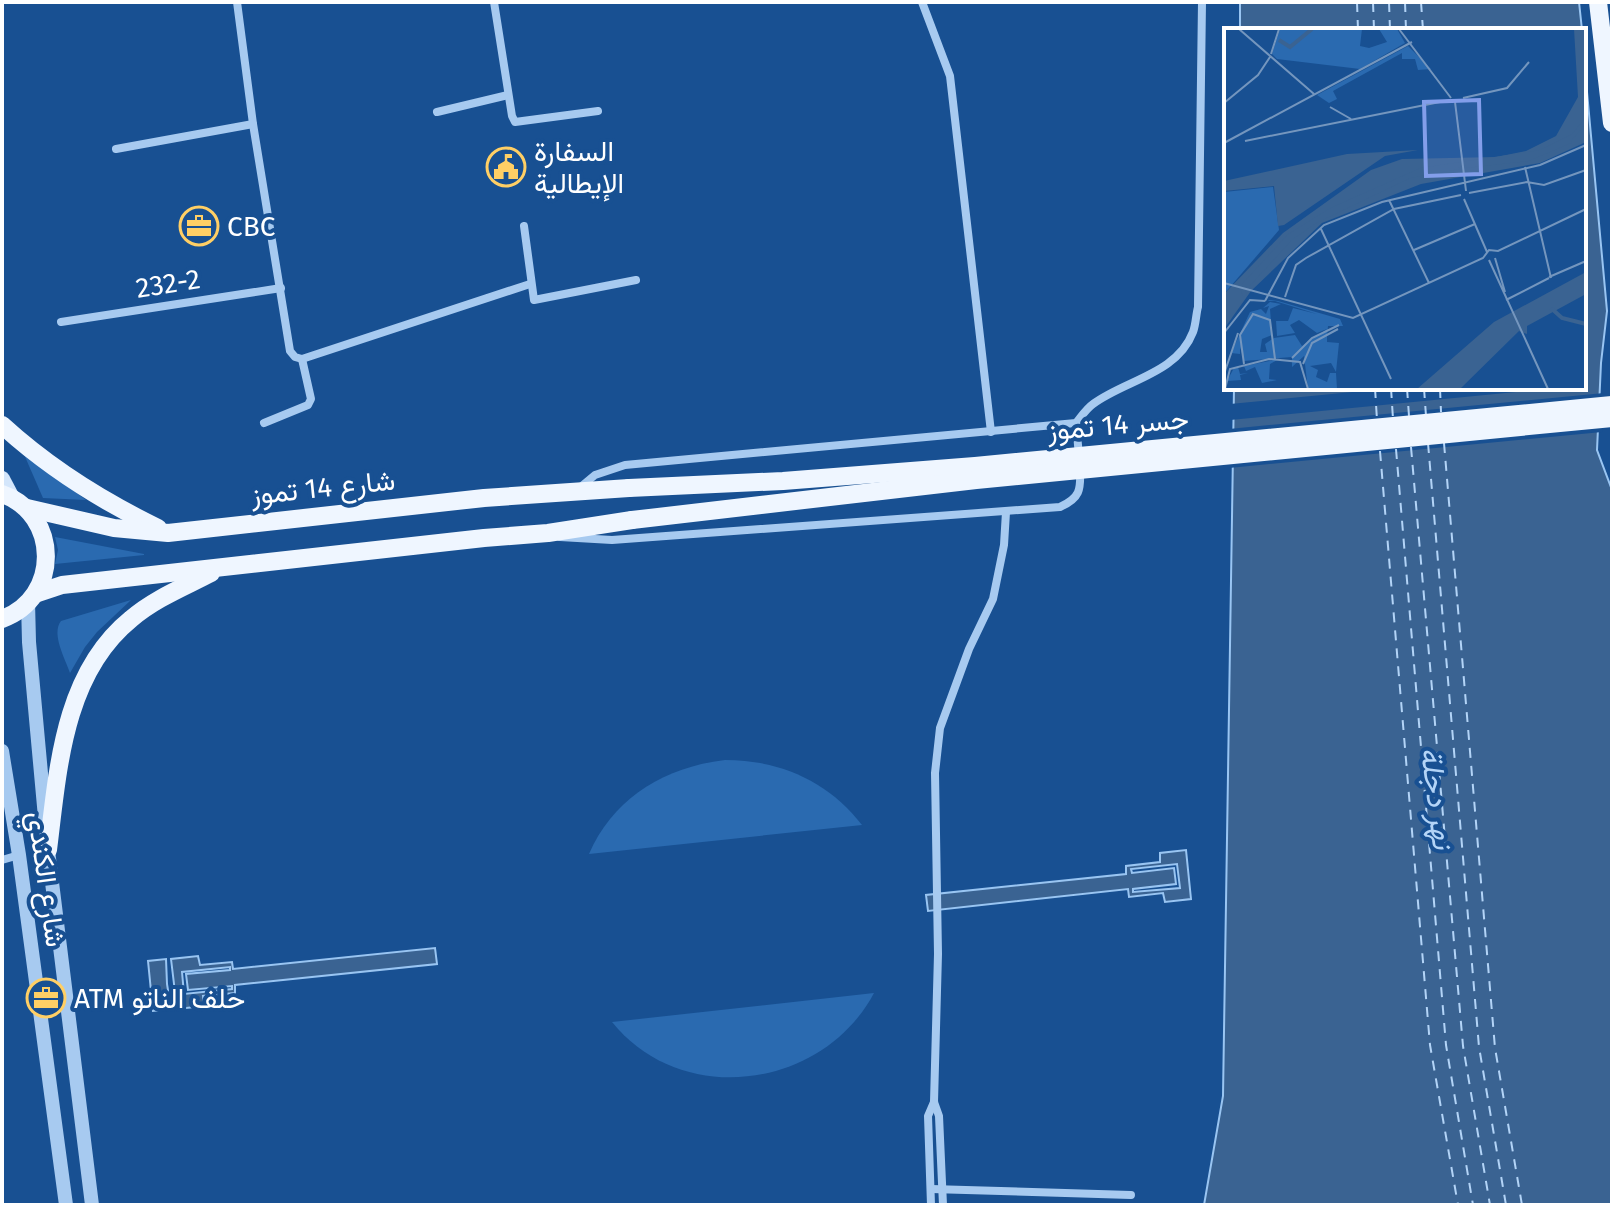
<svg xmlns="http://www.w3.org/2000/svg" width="1614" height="1207" font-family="'Fira Sans',Vazirmatn,sans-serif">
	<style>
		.green { fill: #2a6ab0 }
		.water { fill: #3a6392; stroke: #99c5f2; stroke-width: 2; fill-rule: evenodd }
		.pier { fill: #185092 }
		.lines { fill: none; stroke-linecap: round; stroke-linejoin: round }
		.ferry { stroke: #b3d4f7; stroke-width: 2; stroke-dasharray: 10 8; stroke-linecap: butt }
		.minor { stroke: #a7caf0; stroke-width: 8 }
		.tertiary { stroke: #a7caf0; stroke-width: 14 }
		.secondary { stroke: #d4e6fb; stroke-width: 16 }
		.primary { stroke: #eff6ff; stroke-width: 18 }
		.primary-bridge { stroke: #eff6ff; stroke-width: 18 }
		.labels { text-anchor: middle; stroke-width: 8; stroke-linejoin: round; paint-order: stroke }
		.poi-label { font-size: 28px; fill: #fff; stroke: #185092; text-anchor: start }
		.street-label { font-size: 28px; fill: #fff; stroke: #185092 }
		.water-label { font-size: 30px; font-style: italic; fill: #b3d4f7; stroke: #185092 }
		.inset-river { fill: none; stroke: #3a6392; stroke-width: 4 }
		.inset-road { fill: none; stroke: #7496be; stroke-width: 2 }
		.view { fill: #839eea; fill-opacity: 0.15; stroke: #839eea; stroke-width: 4 }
		.inset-edge { fill: none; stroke: #fff; stroke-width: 4 }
	</style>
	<rect width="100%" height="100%" fill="#185092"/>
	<g class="green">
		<polygon points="23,452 86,500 43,498"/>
		<polygon points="55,537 144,554 144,555 55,564 58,550"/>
		<path d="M131,600L97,632L85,647L70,673C65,658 51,634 61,621Z"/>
		<path d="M725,760C780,760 828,781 862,825L589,854C613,798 665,767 725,760Z"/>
		<path d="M874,993C823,1089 682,1109 612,1022Z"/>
	</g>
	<g class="water">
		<polygon points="1240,2 1579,2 1582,30 1240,30"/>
		<polygon points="1584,59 1607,311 1601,363 1597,450 1612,490 1612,1205 1204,1205 1223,1096 1234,388 1584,388"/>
		<path d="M1186,850L1191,899L1165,902L1163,893L1129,897L1128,889L928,911L926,895L1126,874V866L1160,862V853ZM1177,864L1180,888L1133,892V889L1176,884L1174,868L1132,873L1131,869Z"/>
		<path d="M435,948L437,964L235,985V993L203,996L204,1006L177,1009L171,959L198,956L200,965L232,962L233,969ZM230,967V970L186,974L188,990L232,986V989L184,994L182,972Z"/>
		<polygon points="166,959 167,984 171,1009 153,1011 148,961"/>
	</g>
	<g class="pier">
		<polygon points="1394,388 1556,388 1230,420 1230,404"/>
		<polygon points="1604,393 1602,432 1229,468 1229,429"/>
	</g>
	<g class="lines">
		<g class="ferry">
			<polyline points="1357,2 1358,30"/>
			<polyline points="1373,2 1374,30"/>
			<polyline points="1389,2 1390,30"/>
			<polyline points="1405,2 1406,30"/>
			<polyline points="1421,2 1423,30"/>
			<polyline points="1375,388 1377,420"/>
			<polyline points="1391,388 1393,419"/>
			<polyline points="1407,388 1409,416"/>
			<polyline points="1424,388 1426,416"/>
			<polyline points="1440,388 1441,412"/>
			<polyline points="1428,443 1479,1047 1506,1205"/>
			<polyline points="1444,443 1495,1048 1522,1205"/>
			<polyline points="1411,447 1463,1046 1490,1205"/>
			<polyline points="1396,449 1446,1045 1473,1205"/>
			<polyline points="1380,451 1430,1045 1458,1205"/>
		</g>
		<g class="minor">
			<polyline points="237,2 253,124 290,351 295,357 302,359 530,284"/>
			<polyline points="494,2 512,116 515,122 598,111"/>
			<polyline points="922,2 950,76 991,432"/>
			<polyline points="437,112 508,95"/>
			<polyline points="116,149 253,124"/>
			<polyline points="524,226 534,300 636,280"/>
			<polyline points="61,322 281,288"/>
			<polyline points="264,423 308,405 311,399 302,359"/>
			<polyline points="1076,423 1079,456"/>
			<path d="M577,490L595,475L625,465L1076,423C1081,417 1086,409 1093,404C1125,380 1177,374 1193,332C1196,324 1196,314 1198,307L1202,2"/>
			<path d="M560,537L612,540L1060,507C1080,498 1081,490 1080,469"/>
			<polyline points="2,860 19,855"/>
			<polyline points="931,1189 1131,1195"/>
			<polyline points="931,1205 928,1116 934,1102"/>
			<polyline points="943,1205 939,1116 934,1102 938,954 935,773 940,728 969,649 993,599 1004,545 1006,512"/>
		</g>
		<g class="tertiary">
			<polyline points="28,602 29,642 48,850 92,1205"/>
			<polyline points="2,751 19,855 66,1205"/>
		</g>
		<polyline class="secondary" points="2,479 12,498"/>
		<g class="primary">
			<polyline points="1598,2 1612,123"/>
			<path d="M2,425C49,468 102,501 158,528"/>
			<path d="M2,494C60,514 61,598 2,619"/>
			<polyline points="27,508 114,528 168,533 484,498 629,488"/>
			<polyline points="35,594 62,585 484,538 548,533 632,520"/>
			<path d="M48,850C58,770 63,674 131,619C154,599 184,587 211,573"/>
		</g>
		<g class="primary-bridge">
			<polyline points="629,488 783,481 975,466 1612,405"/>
			<polyline points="632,520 976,480 1612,418"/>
		</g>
	</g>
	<defs>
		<symbol id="civic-ring" viewBox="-11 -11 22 22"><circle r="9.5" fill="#185092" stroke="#ffcf65" stroke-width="1.5"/><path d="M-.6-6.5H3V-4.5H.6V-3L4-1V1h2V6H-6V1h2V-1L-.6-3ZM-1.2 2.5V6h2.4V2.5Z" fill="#ffcf65"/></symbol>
		<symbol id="office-ring" viewBox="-11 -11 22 22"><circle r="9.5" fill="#185092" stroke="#ffcf65" stroke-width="1.5"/><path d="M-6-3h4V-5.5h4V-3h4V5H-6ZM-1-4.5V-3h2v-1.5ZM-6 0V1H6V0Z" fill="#ffcf65"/></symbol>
	</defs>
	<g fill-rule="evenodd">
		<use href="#civic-ring" x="484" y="145" width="44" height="44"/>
		<use href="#office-ring" x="177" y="204" width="44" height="44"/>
		<use href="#office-ring" x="24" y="976" width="44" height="44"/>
	</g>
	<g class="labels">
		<g class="poi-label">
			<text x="534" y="161">السفارة<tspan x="534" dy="32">الإيطالية</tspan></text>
			<text x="227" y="236">CBC</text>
			<text x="74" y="1008">ATM حلف الناتو</text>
		</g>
		<g class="street-label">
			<text transform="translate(168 283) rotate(-9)" y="10">232-2</text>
			<text transform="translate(1118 424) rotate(-5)" y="10">جسر 14 تموز</text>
			<text transform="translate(323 487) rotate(-6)" y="10">شارع 14 تموز</text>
			<text transform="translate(47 879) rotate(82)" y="10">شارع الكندي</text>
		</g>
		<g class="water-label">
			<text transform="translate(1437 798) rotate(83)" y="10">نهر دجلة</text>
		</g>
	</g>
	<g transform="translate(1224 28)">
		<rect width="362" height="362" fill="#185092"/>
		<path d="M56,1H138L136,18L145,20L163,14L155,1H173L181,15L136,41L53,31L48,26ZM184,18L207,41L194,42L191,31H178V25L109,63L113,71L105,75L93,67ZM49,159L55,202L0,266V164ZM45,272L54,273L116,291L119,298H104L103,308V314L115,315L112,344L107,335L86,338L94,342L92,349L103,354L106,345H112L113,361H84L80,328L68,339V329L20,333L16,319V326L7,325L26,284L37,281L42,286L45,278L39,280L46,274L57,276L46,281L48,307L38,311L36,324H43L41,316L50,310L71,307L78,318L103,301L93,305L75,292L66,297L71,305L53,308L52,293H64L69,280L93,286L51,273H44L39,278ZM55,331L46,336L45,351L53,352L38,355L31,339L22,343L20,338L14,339L16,346L24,345L16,347L17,352L3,353L10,340Z" fill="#2a6ab0"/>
		<path d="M350,1H362V114L316,135L197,156L98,195L27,263L0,301V266L59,205L147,142L178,131L272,129L302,123L332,108L354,69ZM194,122L161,128L60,197L54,198L50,158L0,163V153L123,126ZM362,244V266L303,298V306L295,303L236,361H193L270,294Z" fill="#3a6392"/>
		<path class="inset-river" d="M55,12L66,19L88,1M243,137L304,129L348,110M242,138L304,131L347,113M21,258L66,209L89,193L186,147L236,137M23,258L67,210L90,194L186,148L235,139M21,268L18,259L65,208L107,182L197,142L317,124L349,108L362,92M327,280L338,290L362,296"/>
		<path class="inset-road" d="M15,1L90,66M175,1L227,70M47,26L55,1M239,70L283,60L305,34M231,74L242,163M0,75L34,47L46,29M106,79L127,91M21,113L226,72M0,115L188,14M301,139L327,250M245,165L303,154L320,157L362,142M240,171L263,224M165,172L205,255M97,201L167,351M190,222L251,196M271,230L281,264M265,232L324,361M325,249L362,233M0,255L129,290L259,230L265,222L274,223L362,181M61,269L72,237L82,230L170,181L237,167M282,272L325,250M41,273L64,230L100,197L158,174L316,137L362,117M0,305L26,272L41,273M68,330L88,310L115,297M20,336L16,307L29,286L46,292L51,331M79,336L88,315L114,301M0,346L14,305M1,361L6,341L45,331L76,334L84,361"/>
		<path class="view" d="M255,72L257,146L202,148L200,74Z"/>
		<rect width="362" height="362" class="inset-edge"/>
	</g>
	<rect width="1614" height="1207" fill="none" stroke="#ffffff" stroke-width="8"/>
</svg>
